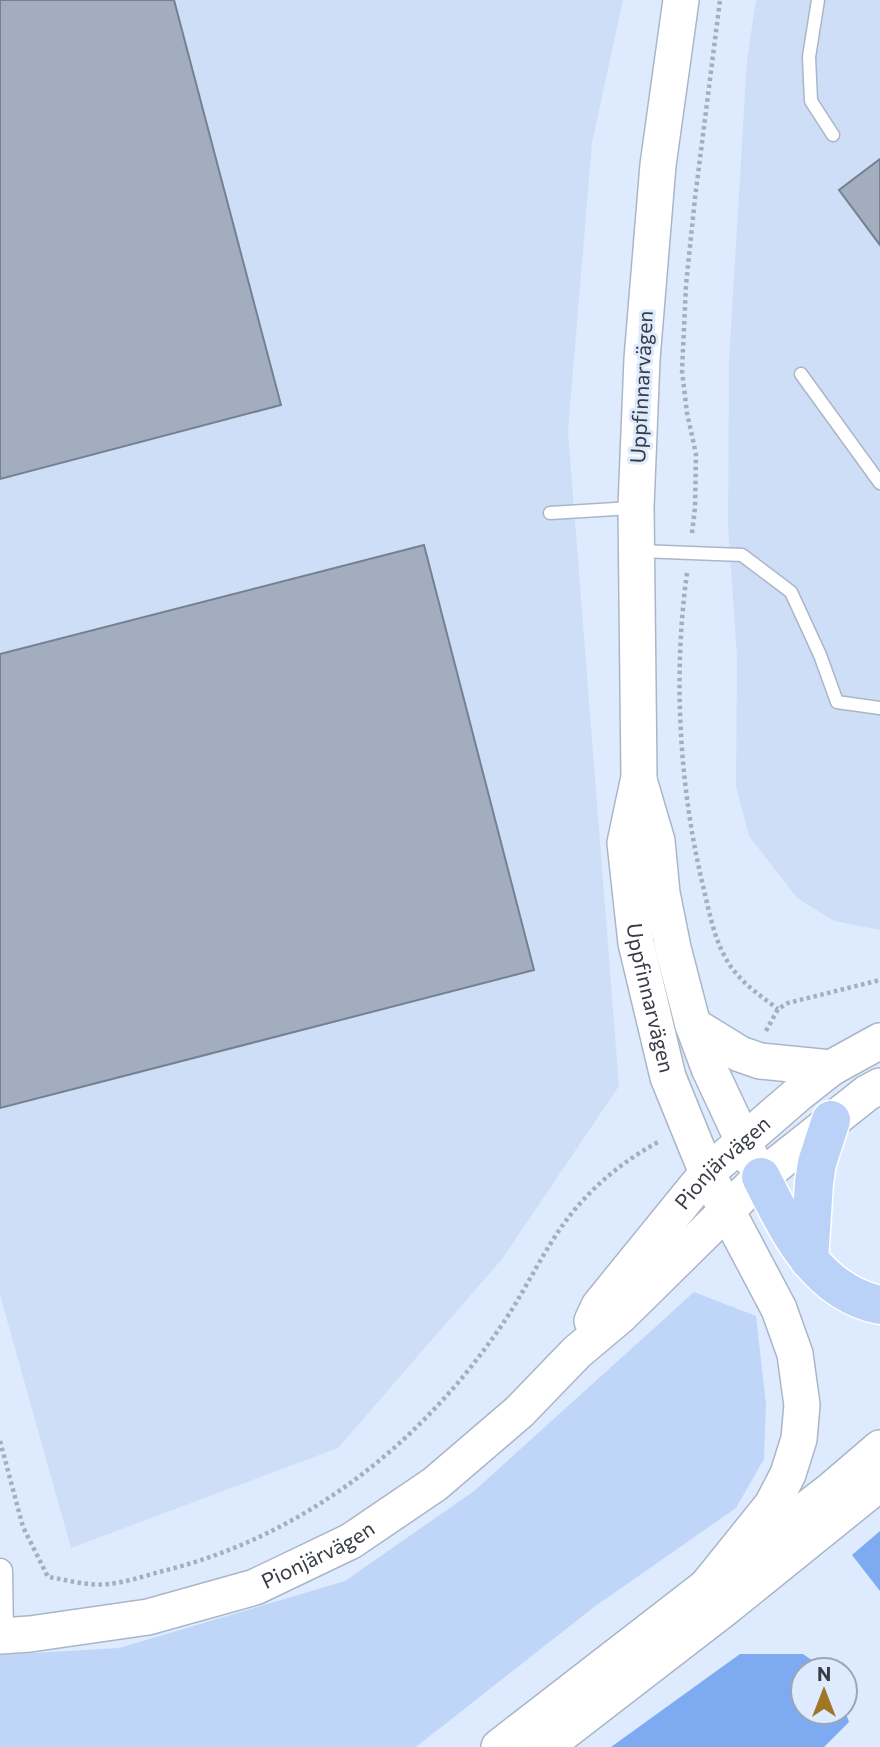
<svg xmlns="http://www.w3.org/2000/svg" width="880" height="1747" font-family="Commissioner,sans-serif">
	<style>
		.built { fill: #cedef7 }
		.green { fill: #c0d6f9 }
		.forest { fill: #7eaaf2 }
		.building { fill: #a2aec0; stroke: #758091; stroke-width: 2 }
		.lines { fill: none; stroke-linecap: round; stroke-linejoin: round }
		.lane-casing { stroke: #aab6c8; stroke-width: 15 }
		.street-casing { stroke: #aab6c8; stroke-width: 27 }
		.secondary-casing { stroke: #aab6c8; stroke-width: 38 }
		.highway-casing { stroke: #fff; stroke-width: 41 }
		.path { stroke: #a4aebd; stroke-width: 4.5; stroke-dasharray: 3.5 3.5; stroke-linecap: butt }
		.lane { stroke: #fff; stroke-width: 12 }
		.street { stroke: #fff; stroke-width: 24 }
		.secondary { stroke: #fff; stroke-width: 35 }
		.highway { stroke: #bad2f7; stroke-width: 38 }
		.labels { text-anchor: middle; stroke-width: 6; stroke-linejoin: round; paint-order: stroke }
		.street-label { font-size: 21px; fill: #383c44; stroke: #deebfe }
	</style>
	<rect width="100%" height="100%" fill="#deebfe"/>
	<g class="built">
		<polygon points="0,0 623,0 592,143 568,431 619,1086 502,1259 338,1448 71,1548 0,1295"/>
		<polygon points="756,0 880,0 880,930 834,921 797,898 749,836 736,786 737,657 728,526 729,360 747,60"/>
	</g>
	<polygon class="green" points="694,1292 756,1316 766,1404 764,1459 736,1508 594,1607 416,1747 0,1747 0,1655 119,1648 345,1581 474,1491"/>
	<g class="forest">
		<polygon points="880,1531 880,1591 852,1555"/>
		<polygon points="740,1654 803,1654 826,1670 803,1670 803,1712 845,1711 849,1722 824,1747 611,1747"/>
	</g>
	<g class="building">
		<polygon points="0,0 174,0 281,405 0,479"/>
		<polygon points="880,159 880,245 839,190"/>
		<polygon points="424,545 534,970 0,1108 0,654"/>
	</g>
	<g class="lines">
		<defs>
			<g id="lane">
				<polyline points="818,0 809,57 811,101 833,135"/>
				<polyline points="801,374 880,483"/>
				<polyline points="550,513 632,508"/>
				<polyline points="640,551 742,555 791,592 820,655 837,702 880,708"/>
			</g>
			<polyline id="street" points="0,1571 1,1636"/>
			<g id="secondary">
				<path id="s1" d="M681,0L658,165L642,359L636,507L639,777L625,843L636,943L668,1077L707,1173L779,1309L795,1354L802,1405L799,1439L788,1474L772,1505L706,1587"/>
				<polyline points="639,780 657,841 662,893 673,948 693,1025 709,1068 752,1160"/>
				<polyline points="693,1025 740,1054 760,1061 831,1068"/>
				<path id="s2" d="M592,1321L599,1306L707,1173L798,1094L831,1068L880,1041"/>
				<path id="s3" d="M0,1636L30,1634L148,1617L255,1587L351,1541L435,1484L519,1412L577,1352L621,1315L761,1177L867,1093L880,1086"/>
				<polyline points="499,1747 831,1490 880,1448"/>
				<polyline points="545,1747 724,1609 880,1483"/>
			</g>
			<g id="highway">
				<path d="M761,1177C788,1230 816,1292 880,1305"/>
				<polyline points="809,1260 814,1183 817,1163 831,1120"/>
			</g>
		</defs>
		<use href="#lane" class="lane-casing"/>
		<use href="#street" class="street-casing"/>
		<use href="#secondary" class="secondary-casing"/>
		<use href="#highway" class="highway-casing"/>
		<g class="path">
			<polyline points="692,533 695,508 696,454 687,413 682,371 686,285 695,198 720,0"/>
			<path d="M687,573C673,675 679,785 703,886C709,910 713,935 725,957C737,980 758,994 778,1009"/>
			<polyline points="766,1031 778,1009 788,1003 880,980"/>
			<path d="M0,1441L23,1527L48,1577C62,1579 76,1583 90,1584C114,1587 140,1577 163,1571C301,1537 416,1448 497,1332C520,1300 536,1265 558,1232C584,1193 619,1163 660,1141"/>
		</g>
		<use href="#lane" class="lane"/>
		<use href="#street" class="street"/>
		<use href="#secondary" class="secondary"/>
		<use href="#highway" class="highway"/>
	</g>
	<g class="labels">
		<g class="street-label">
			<text transform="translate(642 387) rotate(-87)" y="7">Uppfinnarvägen</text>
			<text dy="7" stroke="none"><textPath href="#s1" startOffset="1004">Uppfinnarvägen</textPath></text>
			<text dy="7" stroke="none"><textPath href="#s2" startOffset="206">Pionjärvägen</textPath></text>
			<text dy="7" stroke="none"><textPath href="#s3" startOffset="331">Pionjärvägen</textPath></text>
		</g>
	</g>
	<g transform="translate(824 1691)"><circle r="33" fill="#deebfe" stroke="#9ca5b4" stroke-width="2"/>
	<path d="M0-5L12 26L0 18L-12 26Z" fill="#a17727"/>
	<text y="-10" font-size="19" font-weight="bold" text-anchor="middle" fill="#383c44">N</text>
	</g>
</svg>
